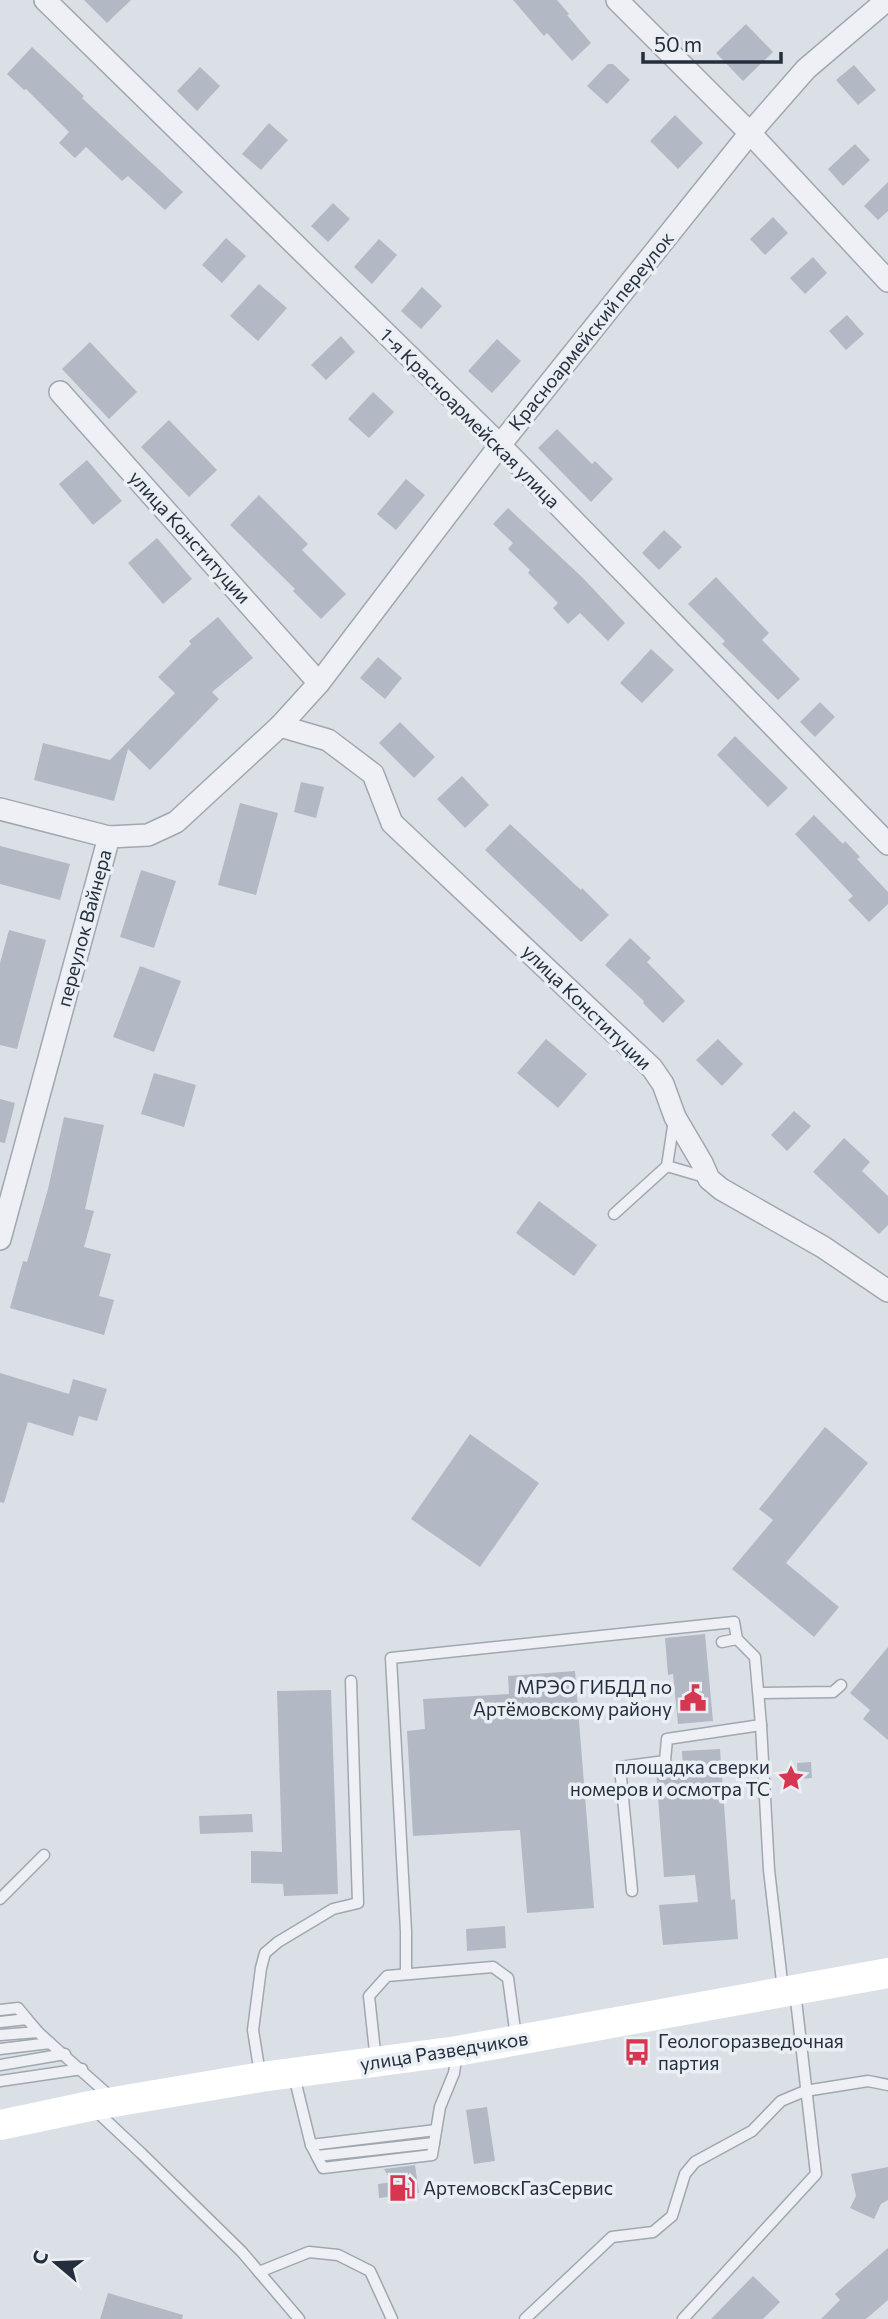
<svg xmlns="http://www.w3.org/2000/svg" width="888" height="2319" font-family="Commissioner,sans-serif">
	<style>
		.building { fill: #b2b9c4 }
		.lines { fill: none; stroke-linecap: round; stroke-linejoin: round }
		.lane-casing { stroke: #a0a7b1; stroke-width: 13 }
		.street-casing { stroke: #a0a7b1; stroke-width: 24 }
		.lane { stroke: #eef0f5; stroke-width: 10 }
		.street { stroke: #eef0f5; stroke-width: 21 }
		.secondary { stroke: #fff; stroke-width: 30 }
		.labels { text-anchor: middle; stroke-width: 7; stroke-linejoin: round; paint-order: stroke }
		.street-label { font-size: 19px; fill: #242e3d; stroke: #eaeff4 }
		.poi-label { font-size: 19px; fill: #242e3d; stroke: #eaeff4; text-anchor: end }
	</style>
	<rect width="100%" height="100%" fill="#dbe0e7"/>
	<g class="building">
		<polygon points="84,0 131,0 107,23"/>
		<polygon points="513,0 557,0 569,14 567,15 591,43 572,61 547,33 544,36"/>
		<polygon points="746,24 773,52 743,81 716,53"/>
		<polygon points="32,47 84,96 82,98 183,192 165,210 128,176 122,181 86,147 75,158 59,143 69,132 26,89 24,90 7,74"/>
		<polygon points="608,64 613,64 630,80 607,104 587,86"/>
		<polygon points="854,65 876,90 858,105 836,80"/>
		<polygon points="200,67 220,86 197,111 177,91"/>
		<polygon points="675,115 703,143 678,169 650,141"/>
		<polygon points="269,123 288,140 261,170 242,154"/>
		<polygon points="855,144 870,160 843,186 828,169"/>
		<polygon points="888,182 888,211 878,220 864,206"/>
		<polygon points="333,203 350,219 328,242 311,226"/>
		<polygon points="773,217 788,233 765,255 750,239"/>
		<polygon points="226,238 246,256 222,283 202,265"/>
		<polygon points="379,239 397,255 372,284 354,267"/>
		<polygon points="813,257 827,273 805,294 790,278"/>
		<polygon points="259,284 287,308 258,341 230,316"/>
		<polygon points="422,287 442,306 421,329 401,311"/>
		<polygon points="847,315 864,334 846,350 829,331"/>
		<polygon points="341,336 355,352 326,380 311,365"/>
		<polygon points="497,339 521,361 492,393 468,371"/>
		<polygon points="90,342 137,392 109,419 62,369"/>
		<polygon points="373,392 394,412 369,438 348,419"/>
		<polygon points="169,420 217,470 189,497 141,447"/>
		<polygon points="557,429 592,464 595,461 613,479 591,502 538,448"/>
		<polygon points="87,460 122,501 93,525 59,484"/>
		<polygon points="406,479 425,495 396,530 377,514"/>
		<polygon points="259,495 308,544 302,550 346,594 321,619 293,591 295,589 230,525"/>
		<polygon points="508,508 583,578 625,623 608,641 580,613 568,624 553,608 558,603 528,573 530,570 508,549 513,543 493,524"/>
		<polygon points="664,530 682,547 659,570 642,553"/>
		<polygon points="157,538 192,579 163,604 128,563"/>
		<polygon points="716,577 769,633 762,640 800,679 778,700 722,644 725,641 688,604"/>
		<polygon points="218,617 253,658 212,692 219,699 150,770 128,749 114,801 34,780 43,743 110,760 175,693 158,677 191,644 189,641"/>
		<polygon points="651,649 674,670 642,703 620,683"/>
		<polygon points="378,657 402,678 385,699 360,678"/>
		<polygon points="820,702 835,717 815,737 800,722"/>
		<polygon points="400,722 435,757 414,778 379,743"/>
		<polygon points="735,736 788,788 768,807 717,755"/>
		<polygon points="462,776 489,805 465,828 437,799"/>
		<polygon points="301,782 324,787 316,818 294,812"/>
		<polygon points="240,803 278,813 256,895 218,885"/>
		<polygon points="814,815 843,844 845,841 860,857 857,859 888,892 888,904 869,922 848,900 853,896 795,834"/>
		<polygon points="510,824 581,890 582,888 609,915 581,942 485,850"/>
		<polygon points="0,846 70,864 60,900 0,884"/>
		<polygon points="141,870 176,881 154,948 120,937"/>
		<polygon points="9,930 46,940 17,1049 0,1045 0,963"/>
		<polygon points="630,938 651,958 647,962 685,1001 663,1023 643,1003 644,1001 605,965"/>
		<polygon points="140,966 181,981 154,1052 113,1037"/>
		<polygon points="546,1039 587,1074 558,1108 517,1073"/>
		<polygon points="718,1039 743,1064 722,1086 696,1060"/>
		<polygon points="154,1073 196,1085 184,1127 141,1114"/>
		<polygon points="0,1099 15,1103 5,1143 0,1142"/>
		<polygon points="794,1111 811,1126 787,1151 771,1135"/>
		<polygon points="64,1117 104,1125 85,1209 94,1211 84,1247 111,1254 99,1296 114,1300 104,1335 10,1308 23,1261 27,1262 48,1189"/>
		<polygon points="844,1138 870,1162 862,1171 888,1196 888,1225 879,1234 813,1172"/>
		<polygon points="539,1201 597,1245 574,1276 516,1233"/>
		<polygon points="0,1373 69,1394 73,1379 107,1389 97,1421 79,1416 73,1436 28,1422 4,1503 0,1502"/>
		<polygon points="825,1427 868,1463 786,1563 839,1607 814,1637 732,1569 773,1520 759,1509"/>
		<polygon points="470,1434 539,1483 480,1567 411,1519"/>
		<polygon points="705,1634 713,1721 678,1724 673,1674 668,1675 665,1638"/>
		<polygon points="888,1647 888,1740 863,1719 870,1710 850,1693"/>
		<polygon points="575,1671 594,1908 527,1913 520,1830 413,1836 407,1731 425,1729 423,1699 509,1694 508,1676"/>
		<polygon points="331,1690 338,1894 284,1896 283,1884 251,1883 251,1851 282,1852 277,1691"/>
		<polygon points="720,1749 731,1900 735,1899 738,1939 663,1945 659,1905 698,1902 695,1875 664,1877 656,1770 683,1768 682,1751"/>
		<polygon points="811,1762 812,1778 798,1779 797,1763"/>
		<polygon points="252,1814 253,1832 200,1834 199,1816"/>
		<polygon points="505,1926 506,1948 467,1951 466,1929"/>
		<polygon points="487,2107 495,2161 474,2164 466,2110"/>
		<polygon points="415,2165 419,2193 379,2198 378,2184 392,2182 384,2169"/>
		<polygon points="888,2167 888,2200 881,2204 874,2219 850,2208 856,2196 851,2174"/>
		<polygon points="888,2248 888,2300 866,2319 821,2319 840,2300 835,2294"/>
		<polygon points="753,2276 780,2302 763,2319 711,2319"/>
		<polygon points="108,2293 183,2315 182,2319 100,2319"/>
	</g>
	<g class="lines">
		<defs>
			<g id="lane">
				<polyline points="667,1166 708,1178"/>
				<polyline points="614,1214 667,1166 674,1120"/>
				<polyline points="722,1642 737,1639 755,1657 761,1725 769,1870 783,1990"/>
				<polyline points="759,1693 833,1692 841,1685"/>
				<polyline points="632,1891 620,1767 665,1761 667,1739 761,1725"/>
				<polyline points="0,1899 44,1855"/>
				<polyline points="406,1974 406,1931 391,1658 734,1622 737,1639"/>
				<polyline points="0,2010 18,2008 27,2019"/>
				<polyline points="0,2022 27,2019 38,2032"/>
				<polyline points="0,2035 38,2032 50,2043"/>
				<polyline points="0,2049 50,2043 112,2098"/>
				<polyline points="376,2061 369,1996 387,1976 493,1967 508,1978 516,2037"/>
				<polyline points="0,2065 65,2054"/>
				<polyline points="260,2074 253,2030 261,1968 265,1953 278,1942 333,1909 358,1903 351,1681"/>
				<polyline points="294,2076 311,2145 323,2168 432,2155 440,2107 454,2073 457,2053"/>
				<polyline points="0,2081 82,2069"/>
				<polyline points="95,2110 142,2154 242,2252 299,2319"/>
				<polyline points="311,2145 436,2130"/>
				<polyline points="317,2156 434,2143"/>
				<polyline points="259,2272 309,2252 338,2255 370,2271 392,2319"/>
				<polyline points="525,2319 612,2237 653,2232 672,2216 685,2174 695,2162 752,2131 781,2101 805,2091 868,2081 888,2085"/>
				<polyline points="683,2319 816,2174 795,1991"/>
			</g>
			<g id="street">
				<polyline points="45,0 500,445 888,844"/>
				<polyline points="617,0 750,133 888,281"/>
				<polyline points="60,392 319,683"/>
				<polyline points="280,726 328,740 373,774 392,823 652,1068 663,1084 675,1117 702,1163 709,1179 721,1189 823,1247 888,1291"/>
				<polyline points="0,809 109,837"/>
				<polyline points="0,1239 109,837 148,835 176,822 280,726 319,683 500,445 750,133 806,69 887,0"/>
			</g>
		</defs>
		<use href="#lane" class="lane-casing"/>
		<use href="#street" class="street-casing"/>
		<use href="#lane" class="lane"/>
		<use href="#street" class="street"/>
		<polyline class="secondary" points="0,2125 90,2106 261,2077 457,2051 888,1973"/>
	</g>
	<defs>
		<symbol id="civic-bare" viewBox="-9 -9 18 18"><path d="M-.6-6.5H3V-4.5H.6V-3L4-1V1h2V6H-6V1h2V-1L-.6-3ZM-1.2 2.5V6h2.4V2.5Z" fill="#d6364f" stroke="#eaeff4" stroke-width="2.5" paint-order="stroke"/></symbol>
		<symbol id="sight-bare" viewBox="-9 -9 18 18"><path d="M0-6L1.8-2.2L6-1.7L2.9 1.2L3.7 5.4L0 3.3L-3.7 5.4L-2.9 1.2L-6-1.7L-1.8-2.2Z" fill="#d6364f" stroke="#eaeff4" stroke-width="2.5" paint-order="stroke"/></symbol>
		<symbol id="bus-bare" viewBox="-9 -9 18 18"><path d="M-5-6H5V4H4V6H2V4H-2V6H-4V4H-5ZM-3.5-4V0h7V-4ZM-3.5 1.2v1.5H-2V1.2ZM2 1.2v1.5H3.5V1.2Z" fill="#d6364f" stroke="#eaeff4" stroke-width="2.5" paint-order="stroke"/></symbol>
		<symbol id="fuel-bare" viewBox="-9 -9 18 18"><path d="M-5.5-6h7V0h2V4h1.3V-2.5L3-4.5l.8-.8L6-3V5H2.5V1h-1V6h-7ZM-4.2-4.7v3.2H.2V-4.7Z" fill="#d6364f" stroke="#eaeff4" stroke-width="2.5" paint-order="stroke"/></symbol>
	</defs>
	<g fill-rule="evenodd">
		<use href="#civic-bare" x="674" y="1679" width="38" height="38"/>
		<use href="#sight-bare" x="772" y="1759" width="38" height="38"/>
		<use href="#bus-bare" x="618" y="2033" width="38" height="38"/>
		<use href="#fuel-bare" x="383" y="2169" width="38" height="38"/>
	</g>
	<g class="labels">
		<g class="street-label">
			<text transform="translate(591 331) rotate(-51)" y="7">Красноармейский переулок</text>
			<text transform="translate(470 418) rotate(45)" y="7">1-я Красноармейская улица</text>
			<text transform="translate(190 537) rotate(48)" y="7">улица Конституции</text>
			<text transform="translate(84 928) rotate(-75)" y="7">переулок Вайнера</text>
			<text transform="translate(587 1007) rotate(44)" y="7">улица Конституции</text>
			<text transform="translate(444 2051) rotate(-9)" y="7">улица Разведчиков</text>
		</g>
		<g class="poi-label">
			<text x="672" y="1694">МРЭО ГИБДД по<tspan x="672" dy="22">Артёмовскому району</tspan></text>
			<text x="770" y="1774">площадка сверки<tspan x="770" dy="22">номеров и осмотра ТС</tspan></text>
			<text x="658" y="2048" text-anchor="start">Геологоразведочная<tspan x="658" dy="22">партия</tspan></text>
			<text x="423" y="2195" text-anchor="start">АртемовскГазСервис</text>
		</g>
	</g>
	<g transform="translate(56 2263) rotate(289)" stroke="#eaeff4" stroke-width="5" paint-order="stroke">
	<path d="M0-5L12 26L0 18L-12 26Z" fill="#242e3d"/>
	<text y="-10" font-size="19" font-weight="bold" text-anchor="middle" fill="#242e3d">С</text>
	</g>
	<path d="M643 52v10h138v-10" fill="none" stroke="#242e3d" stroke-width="3.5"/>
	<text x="654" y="52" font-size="21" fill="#242e3d" stroke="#eaeff4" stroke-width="5" paint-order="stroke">50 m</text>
</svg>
